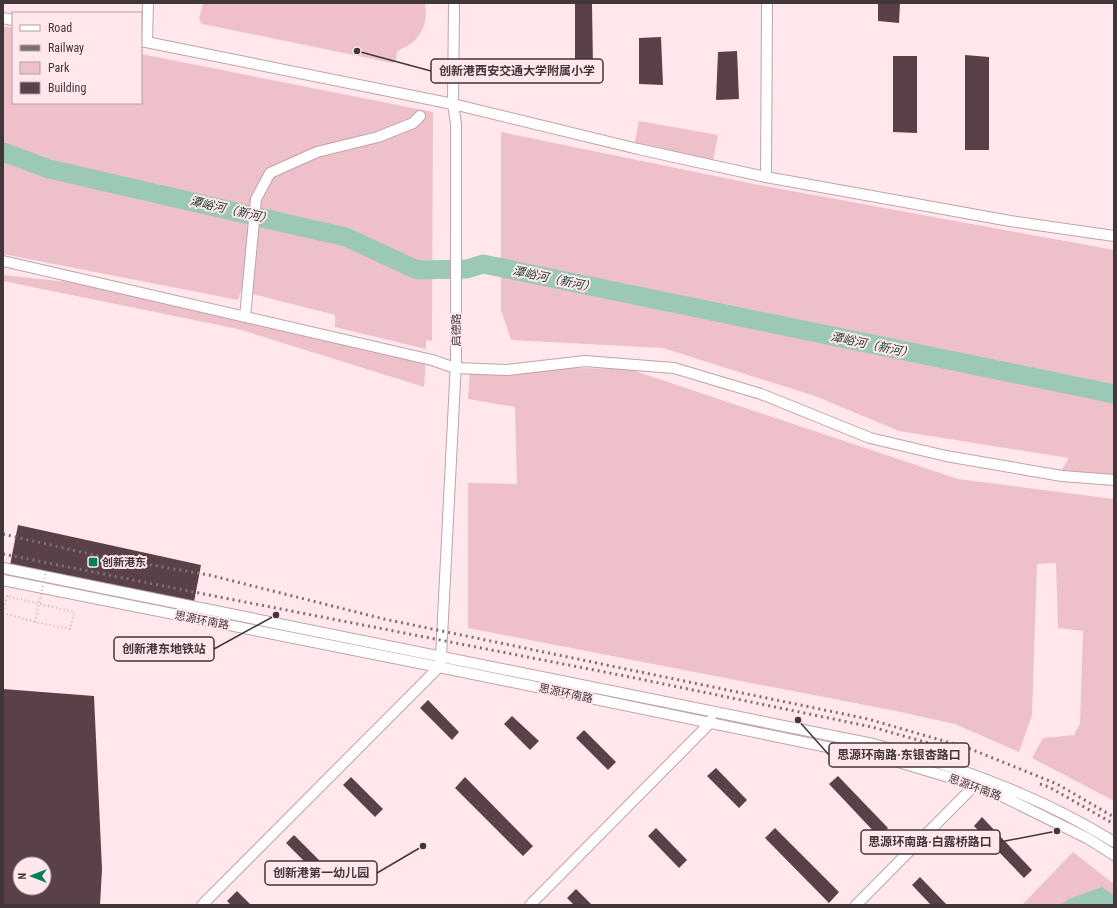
<svg xmlns="http://www.w3.org/2000/svg" width="1117" height="908" font-family="'Roboto Condensed','Noto Sans SC',sans-serif">
	<style>
		.green { fill: #eec0ca }
		.water { fill: #9bc9b5 }
		.lines { fill: none; stroke-linecap: round; stroke-linejoin: round }
		.river { stroke: #9bc9b5; stroke-width: 19 }
		.building { fill: #594147; fill-rule: evenodd }
		.minor-casing { stroke: #bfa3a9; stroke-width: 12 }
		.path { stroke: #c5b1b5; stroke-width: 2; stroke-dasharray: 1 3; stroke-linecap: butt }
		.minor { stroke: #fff; stroke-width: 10 }
		.rail { stroke: #7e6f72; stroke-width: 3; stroke-dasharray: 2 4; stroke-linecap: butt }
		.path-bridge { stroke: #c5b1b5; stroke-width: 2; stroke-dasharray: 1 3; stroke-linecap: butt }
		.poi-dot { fill: #047f5d; stroke: #ffe7ec; stroke-width: 1.5 }
		.labels { text-anchor: middle; stroke-width: 4; stroke-linejoin: round; paint-order: stroke }
		.street-label { font-size: 11px; fill: #413638; stroke: #ffe7ec }
		.poi-label { font-size: 11px; font-weight: bold; fill: #413638; stroke: #ffe7ec; text-anchor: start }
		.water-label { font-size: 12px; font-style: italic; fill: #0f3729; stroke: #ffe7ec }
		.leader { fill: none; stroke: #413638; stroke-width: 1.5 }
		.callout-dot { fill: #413638; stroke: #ffe7ec; stroke-width: 1.5 }
		.callout { fill: #ffe7ec; stroke: #413638; stroke-width: 1.5 }
		.callout-label { font-size: 12px; text-anchor: middle; font-weight: bold; fill: #413638 }
	</style>
	<rect width="100%" height="100%" fill="#ffe7ec"/>
	<g class="green">
		<path d="M203,3H425C428,16 424,33 413,42C408,46 402,48 397,52L396,60L393,63L202,24L199,19Z"/>
		<polygon points="3,26 13,28 13,103 141,103 141,54 433,112 432,341 426,340 426,349 335,327 335,315 241,291 238,300 3,254"/>
		<polygon points="639,121 718,135 712,166 633,151"/>
		<polygon points="501,132 754,184 1114,250 1114,483 1056,479 1069,458 899,431 815,396 663,348 511,340 501,310"/>
		<polygon points="3,275 133,289 426,360 424,387 238,329 3,281"/>
		<polygon points="470,366 629,369 958,479 1114,499 1114,801 1032,758 1043,738 1074,735 1080,723 1083,631 1058,628 1056,563 1037,564 1032,715 1019,752 955,724 896,711 468,628 468,483 517,484 515,407 468,399"/>
		<polygon points="1073,852 1114,884 1114,905 1022,905"/>
	</g>
	<polygon class="water" points="1102,887 1114,896 1114,905 1061,905 1069,899"/>
	<g class="lines">
		<polyline class="river" points="3,152 49,169 346,237 417,270 467,269 483,264 1114,394"/>
	</g>
	<g class="building">
		<polygon points="575,3 592,3 593,68 575,71"/>
		<polygon points="878,3 900,3 899,23 878,21"/>
		<polygon points="661,37 663,85 639,84 639,38"/>
		<polygon points="737,51 739,99 716,100 718,52"/>
		<polygon points="965,55 989,57 989,150 965,150"/>
		<polygon points="893,56 917,56 917,133 893,132"/>
		<polygon points="18,525 201,565 194,602 10,565"/>
		<path d="M3,689L94,696L102,869L100,905H3ZM20,864H44V888H20Z"/>
		<polygon points="428,700 459,732 452,740 420,708"/>
		<polygon points="512,716 539,741 530,750 504,724"/>
		<polygon points="584,730 616,762 608,770 576,738"/>
		<polygon points="716,768 747,800 739,808 707,776"/>
		<polygon points="838,776 888,828 879,837 829,784"/>
		<polygon points="351,777 383,809 375,817 343,785"/>
		<polygon points="465,777 533,846 523,856 455,788"/>
		<polygon points="982,817 1032,870 1024,878 974,826"/>
		<polygon points="656,828 687,860 679,868 648,836"/>
		<polygon points="775,828 839,892 829,903 765,838"/>
		<polygon points="294,835 326,867 318,875 286,843"/>
		<polygon points="920,877 947,905 931,905 912,885"/>
		<polygon points="576,889 592,905 574,905 567,898"/>
		<polygon points="237,891 251,905 231,905 227,901"/>
	</g>
	<g class="lines">
		<defs>
			<g id="minor">
				<polyline points="3,18 13,20"/>
				<polyline points="141,41 453,104 638,149 766,177 1010,221 1114,236"/>
				<polyline points="147,42 148,3"/>
				<polyline points="766,177 767,3"/>
				<polyline points="3,261 432,360 455,368 507,370 585,361 674,368 761,394 870,438 946,456 1062,476 1114,480"/>
				<polyline points="245,317 256,199 270,173 317,152 378,137 413,123 420,116"/>
				<path d="M3,568L873,744C958,766 1040,796 1114,842"/>
				<polyline points="3,580 439,667 895,761 975,785 1006,798 1087,838 1114,855"/>
				<polyline points="202,905 439,667 441,657 456,362 456,124 453,104 454,3"/>
				<polyline points="530,905 710,723 711,720"/>
				<polyline points="856,905 975,785 977,782"/>
			</g>
		</defs>
		<use href="#minor" class="minor-casing"/>
		<g class="path">
			<polyline points="3,595 7,596 3,612"/>
			<polyline points="3,613 35,622 70,629 74,612 7,596"/>
		</g>
		<use href="#minor" class="minor"/>
		<g class="rail">
			<polyline points="3,534 94,555 209,575 384,619 868,719 968,748 1057,784 1114,817"/>
			<polyline points="3,554 204,594 630,677 872,727 953,750"/>
			<polyline points="1040,784 1049,787 1114,824"/>
		</g>
		<polyline class="path-bridge" points="35,622 46,572"/>
	</g>
	<rect class="poi-dot" x="88" y="557" width="10" height="10" rx="2"/>
	<g class="labels">
		<g class="street-label">
			<text transform="translate(456 330) rotate(-90)" y="4">启德路</text>
			<text transform="translate(202 620) rotate(11)" y="4">思源环南路</text>
			<text transform="translate(566 693) rotate(12)" y="4">思源环南路</text>
			<text transform="translate(975 787) rotate(20)" y="4">思源环南路</text>
		</g>
		<g class="poi-label">
			<text x="102" y="566">创新港东</text>
		</g>
		<g class="water-label">
			<text transform="translate(231 210) rotate(13)" y="4">潭峪河（新河）</text>
			<text transform="translate(554 279) rotate(12)" y="4">潭峪河（新河）</text>
			<text transform="translate(872 345) rotate(12)" y="4">潭峪河（新河）</text>
		</g>
	</g>
	<path class="leader" d="M357 51L431 71M276 615L214 649M798 720L829 755M1057 831L1000 842M423 846L377 873"/>
	<g class="callout-dot">
		<circle cx="357" cy="51" r="4"/>
		<circle cx="276" cy="615" r="4"/>
		<circle cx="798" cy="720" r="4"/>
		<circle cx="1057" cy="831" r="4"/>
		<circle cx="423" cy="846" r="4"/>
	</g>
	<g class="callout">
		<rect x="431" y="59" width="172" height="24" rx="4"/>
		<rect x="114" y="637" width="100" height="24" rx="4"/>
		<rect x="829" y="743" width="140" height="24" rx="4"/>
		<rect x="861" y="830" width="139" height="24" rx="4"/>
		<rect x="265" y="861" width="112" height="24" rx="4"/>
	</g>
	<g class="callout-label">
		<text x="517" y="75">创新港西安交通大学附属小学</text>
		<text x="164" y="653">创新港东地铁站</text>
		<text x="899" y="759">思源环南路·东银杏路口</text>
		<text x="930" y="846">思源环南路·白露桥路口</text>
		<text x="321" y="877">创新港第一幼儿园</text>
	</g>
	<rect width="1117" height="908" fill="none" stroke="#413638" stroke-width="8"/>
	<rect x="12" y="12" width="130" height="92" fill="#ffe7ec" stroke="#b3a0a4"/>
	<rect x="20" y="25" width="20" height="6" fill="#ffffff" stroke="#b3a0a4"/>
	<text x="48" y="32" font-size="12" fill="#413638">Road</text>
	<rect x="20" y="45" width="20" height="6" fill="#7e6f72" stroke="#b3a0a4"/>
	<text x="48" y="52" font-size="12" fill="#413638">Railway</text>
	<rect x="20" y="62" width="20" height="12" fill="#eec0ca" stroke="#b3a0a4"/>
	<text x="48" y="72" font-size="12" fill="#413638">Park</text>
	<rect x="20" y="82" width="20" height="12" fill="#594147" stroke="#b3a0a4"/>
	<text x="48" y="92" font-size="12" fill="#413638">Building</text>
	<g transform="translate(32 876) rotate(270)"><circle r="19" fill="#ffe7ec" stroke="#b3a0a4"/>
	<path d="M0-3L7 15L0 10L-7 15Z" fill="#047f5d"/>
	<text y="-6" font-size="11" font-weight="bold" text-anchor="middle" fill="#413638">N</text>
	</g>
</svg>
